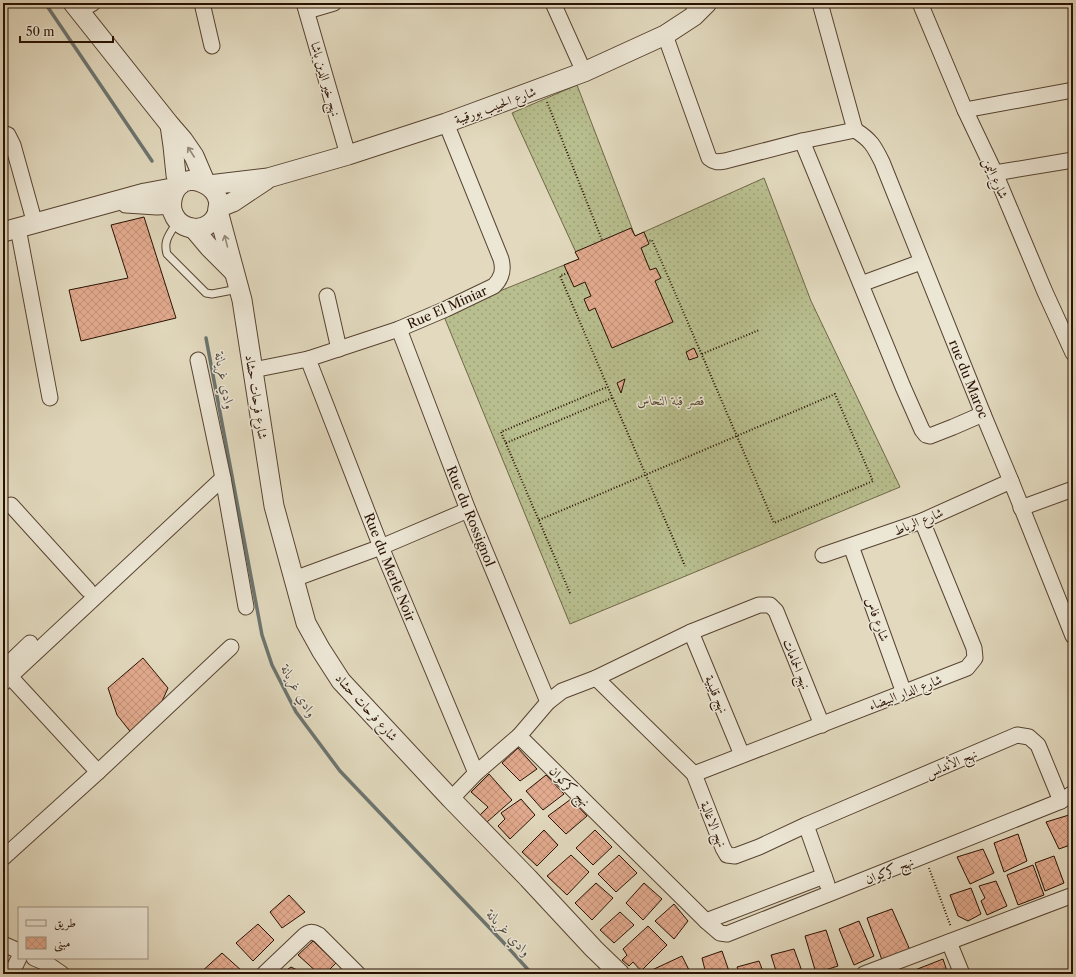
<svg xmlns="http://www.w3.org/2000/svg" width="1076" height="977" font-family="'Libre Caslon Text',Amiri,serif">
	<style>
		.grass { fill: url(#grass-dots); stroke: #706848 }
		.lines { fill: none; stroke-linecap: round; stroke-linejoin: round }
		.stream { stroke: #6c7570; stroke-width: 3.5 }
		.building { fill: url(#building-cross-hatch); stroke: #291102 }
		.service-casing { stroke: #574331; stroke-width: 9 }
		.minor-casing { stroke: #574331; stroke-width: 17 }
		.tertiary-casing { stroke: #574331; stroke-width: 21 }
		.path { stroke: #291102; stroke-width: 2; stroke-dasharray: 1 2; stroke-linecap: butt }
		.service { stroke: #ece6d5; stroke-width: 7 }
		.minor { stroke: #ece6d5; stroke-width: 15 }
		.tertiary { stroke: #ece6d5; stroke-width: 19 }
		.tram { stroke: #291102; stroke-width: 1 }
		.oneway { stroke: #948676 }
		.labels { text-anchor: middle; stroke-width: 3; stroke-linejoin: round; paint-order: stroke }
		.street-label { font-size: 13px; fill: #291102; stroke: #ece6d5 }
		.park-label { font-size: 13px; font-style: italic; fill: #5b4e33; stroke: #ece6d5 }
		.water-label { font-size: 14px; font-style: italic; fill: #504b42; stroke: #ece6d5 }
	</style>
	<defs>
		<pattern id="grass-dots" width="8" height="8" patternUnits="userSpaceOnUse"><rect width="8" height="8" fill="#b8be8e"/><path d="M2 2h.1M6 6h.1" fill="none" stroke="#9ea279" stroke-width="1.8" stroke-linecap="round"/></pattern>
		<pattern id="building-cross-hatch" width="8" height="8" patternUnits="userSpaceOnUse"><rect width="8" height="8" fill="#e2aa8e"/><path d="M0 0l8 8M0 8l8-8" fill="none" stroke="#c29179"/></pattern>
	</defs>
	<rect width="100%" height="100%" fill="#e2d9be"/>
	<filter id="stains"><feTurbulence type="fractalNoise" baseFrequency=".005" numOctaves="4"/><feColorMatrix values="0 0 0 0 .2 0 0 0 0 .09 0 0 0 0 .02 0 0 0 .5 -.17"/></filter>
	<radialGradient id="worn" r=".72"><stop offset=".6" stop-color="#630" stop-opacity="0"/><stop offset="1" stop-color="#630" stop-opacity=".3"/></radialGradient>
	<polygon class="grass" points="577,85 635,236 764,178 811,301 900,487 570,624 443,314 579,259 512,113"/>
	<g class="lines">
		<g class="stream">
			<polyline points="45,3 152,161"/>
			<polyline points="206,338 262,635 272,665 296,712 340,771 503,942 532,974"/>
		</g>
	</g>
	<g class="building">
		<polygon points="144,217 176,318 81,341 69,290 128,278 111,225"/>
		<polygon points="631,228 635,236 644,232 649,244 641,248 650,270 656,268 661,278 655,281 673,322 612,348 595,308 589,311 584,299 591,296 585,282 574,287 564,265 579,259 575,252"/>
		<polygon points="694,348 698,357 689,360 686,352"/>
		<polygon points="625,379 621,393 617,383"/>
		<polygon points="143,658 168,688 159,708 133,735 117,715 108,688"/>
		<polygon points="518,748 537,769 520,781 502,763"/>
		<polygon points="489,774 512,800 487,822 480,815 488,807 471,792"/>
		<polygon points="546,775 564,794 543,810 526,791"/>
		<polygon points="521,799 535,815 510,839 498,826 505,819 501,813"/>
		<polygon points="571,799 587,816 566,834 548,816"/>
		<polygon points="1069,815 1073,826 1073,844 1059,849 1046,822"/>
		<polygon points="544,830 558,845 537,866 522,852"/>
		<polygon points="595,830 612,847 593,865 576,848"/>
		<polygon points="1018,834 1027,861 1004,872 994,843"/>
		<polygon points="983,849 994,873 970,884 957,857"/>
		<polygon points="571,855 589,872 567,895 547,876"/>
		<polygon points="619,855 637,873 616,892 598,874"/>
		<polygon points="1054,856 1064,883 1045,891 1035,863"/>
		<polygon points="1033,865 1044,895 1018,905 1007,875"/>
		<polygon points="996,881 1007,906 987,915 981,901 985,898 979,886"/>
		<polygon points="596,883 613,898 592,920 575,903"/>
		<polygon points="644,883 662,899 643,920 626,903"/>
		<polygon points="971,888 981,914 968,921 958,916 950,895"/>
		<polygon points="289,895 305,912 282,928 270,912"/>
		<polygon points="674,904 688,921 674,939 655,921"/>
		<polygon points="892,909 910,950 882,960 867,918"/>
		<polygon points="620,912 634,925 614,943 600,930"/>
		<polygon points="859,921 874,956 854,965 839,929"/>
		<polygon points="258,924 274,940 253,961 236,943"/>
		<polygon points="648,926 667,945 641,971 633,962 629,966 622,960 627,955 623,949"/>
		<polygon points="826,930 838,966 816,973 805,936"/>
		<polygon points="313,941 336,963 325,974 319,974 298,955"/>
		<polygon points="794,949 803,974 777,974 771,955"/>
		<polygon points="722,951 730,974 706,974 702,958"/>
		<polygon points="222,953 242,971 238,974 199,974"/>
		<polygon points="682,956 691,974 654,974 652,970"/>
		<polygon points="943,959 948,974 917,974 915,970"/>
		<polygon points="759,961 764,974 740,974 737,967"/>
		<polygon points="291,967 299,971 301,974 281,974"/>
	</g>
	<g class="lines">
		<defs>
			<g id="service">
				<polyline points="688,3 693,14"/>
				<path d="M177,222C170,234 163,240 167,254L206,293L212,294L238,289"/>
			</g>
			<g id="minor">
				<polyline points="202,3 212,46"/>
				<polyline points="304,3 348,155"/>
				<polyline points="553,3 584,72"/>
				<polyline points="820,3 855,130"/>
				<polyline points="920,3 965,110 995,173 1045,292 1073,353"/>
				<polyline points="79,11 93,3"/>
				<polyline points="307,11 334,3"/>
				<path d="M665,35L709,158C715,163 718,162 725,161L802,141L855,130"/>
				<polyline points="965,110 1073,90"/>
				<path d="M855,130C871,140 874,146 882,162L983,414L1011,481L1073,636"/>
				<polyline points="3,133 8,135 13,145 35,224"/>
				<polyline points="802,141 903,387 922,430 926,435 930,436 953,427 983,414"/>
				<polyline points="995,173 1073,160"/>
				<polyline points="18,228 50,398"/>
				<polyline points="861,284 921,262"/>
				<polyline points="327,296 339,349"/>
				<polyline points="399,329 468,510 548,702"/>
				<polyline points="308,359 381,547 476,773"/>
				<polyline points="198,360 223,478 246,607"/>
				<path d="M253,370L308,359L399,329L446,309L494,286C502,278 504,270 501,259L446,123"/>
				<polyline points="11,505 88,590"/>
				<polyline points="1021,508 1073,489"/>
				<polyline points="851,546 904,693"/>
				<polyline points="823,555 922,521 1011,481"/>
				<polyline points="294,579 381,547 468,510"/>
				<polyline points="691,632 742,755"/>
				<polyline points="3,669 30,643"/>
				<polyline points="4,670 98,772"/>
				<polyline points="596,678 694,774 723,848 727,855 735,856 759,847 806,825 1017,735 1029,737 1038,745 1061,801"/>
				<polyline points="3,683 223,478"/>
				<polyline points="519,736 706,921 720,933 727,934 831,893 1061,801 1073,793"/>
				<polyline points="694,774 967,668 975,658 974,648 922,521"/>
				<polyline points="451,799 476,773 519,736 548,702 562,691 596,678 691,632 759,605 770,605 776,611 822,725"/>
				<polyline points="806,825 827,884"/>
				<polyline points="3,858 98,772 231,647"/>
				<polyline points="706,921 824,876"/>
				<polyline points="949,942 962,974"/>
				<polyline points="3,944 19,951"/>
				<polyline points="34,958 46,963 62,974"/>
				<polyline points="11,974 19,958"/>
				<path d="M264,974L305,935C311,931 314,932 319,935L358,974"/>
				<polyline points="864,974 1073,895"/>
			</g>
			<g id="tertiary">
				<polyline points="73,3 170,125 183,140 194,156 206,184"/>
				<polyline points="170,125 173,146 176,175 180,184"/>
				<path d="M192,180C233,186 222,233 191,228C183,226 177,222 174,215C169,206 172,190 181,184C184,181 188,181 192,180Z"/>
				<polyline points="209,185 268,178 348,155 446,123 584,72 665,35 694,16 707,3"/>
				<polyline points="126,203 157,205 171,204"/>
				<polyline points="218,208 233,202 266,180"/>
				<polyline points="218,211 242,300 274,506 306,623 321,650 341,681 451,799 528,878 594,949 620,974"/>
				<polyline points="193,228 209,247 233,271"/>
				<polyline points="3,232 145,193 177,187"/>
			</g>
		</defs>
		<use href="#service" class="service-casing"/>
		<use href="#minor" class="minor-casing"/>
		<use href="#tertiary" class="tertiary-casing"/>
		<g class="path">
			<polyline points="547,102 602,240"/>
			<polyline points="568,273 560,276 685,566"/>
			<polyline points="702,354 759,330"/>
			<polyline points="506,443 612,398"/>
			<path d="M539,520C638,478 737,436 835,394L873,481L774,523C734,429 693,334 652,240L648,241"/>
			<polyline points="570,593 501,432 607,387"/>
			<polyline points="929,868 951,927"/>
		</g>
		<use href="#service" class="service"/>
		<use href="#minor" class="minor"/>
		<use href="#tertiary" class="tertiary"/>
		<polyline class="tram" points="3,971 9,974"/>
	</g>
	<defs><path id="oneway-shaft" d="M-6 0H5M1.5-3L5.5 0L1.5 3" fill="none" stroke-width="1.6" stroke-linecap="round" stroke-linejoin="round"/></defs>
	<g class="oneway">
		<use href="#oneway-shaft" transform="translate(191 152) rotate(-123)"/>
		<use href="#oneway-shaft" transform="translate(226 241) rotate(-104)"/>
	</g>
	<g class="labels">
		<g class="street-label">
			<text transform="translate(326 79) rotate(74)" y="5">نهج خير الدين باشا</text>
			<text transform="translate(495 105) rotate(-20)" y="5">شارع الحبيب بورقيبة</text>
			<text transform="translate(996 178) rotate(66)" y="5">شارع اليمن</text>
			<text transform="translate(447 307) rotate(-24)" y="5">Rue El Miniar</text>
			<text transform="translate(969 379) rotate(68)" y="5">rue du Maroc</text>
			<text transform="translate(257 397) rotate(81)" y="5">شارع فرحات حشاد</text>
			<text transform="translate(471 516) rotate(68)" y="5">Rue du Rossignol</text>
			<text transform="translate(918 521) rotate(-22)" y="5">شارع الرباط</text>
			<text transform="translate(390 567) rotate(68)" y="5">Rue du Merle Noir</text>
			<text transform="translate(878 619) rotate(70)" y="5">شارع فاس</text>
			<text transform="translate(797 664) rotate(68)" y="5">نهج الحمامات</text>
			<text transform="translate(905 692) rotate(-21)" y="5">شارع الدار البيضاء</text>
			<text transform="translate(717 694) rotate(67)" y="5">نهج قليبية</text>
			<text transform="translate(367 707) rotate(48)" y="5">شارع فرحات حشاد</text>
			<text transform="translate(951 763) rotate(-23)" y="5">نهج الأندلس</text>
			<text transform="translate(570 786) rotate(45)" y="5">نهج كركوان</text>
			<text transform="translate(714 824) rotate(67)" y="5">نهج الاغالبة</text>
			<text transform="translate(889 870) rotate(-22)" y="5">نهج كركوان</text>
		</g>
		<g class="park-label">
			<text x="671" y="405">قصر قبة النحاس</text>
		</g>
		<g class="water-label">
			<text transform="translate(225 381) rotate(79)" y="5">وادي غريانة</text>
			<text transform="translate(299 691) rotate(60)" y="5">وادي غريانة</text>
			<text transform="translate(509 933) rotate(47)" y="5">وادي غريانة</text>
		</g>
	</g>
	<rect width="1076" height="977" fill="none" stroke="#e2d9be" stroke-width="16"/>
	<rect x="4" y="4" width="1068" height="969" fill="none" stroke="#291102" stroke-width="2"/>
	<rect x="8" y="8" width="1060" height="961" fill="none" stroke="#291102"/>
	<rect x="18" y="907" width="130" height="52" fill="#ece6d5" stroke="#9e9181"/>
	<rect x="26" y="920" width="20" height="6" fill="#ece6d5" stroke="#9e9181"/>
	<text x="54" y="927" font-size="12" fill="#291102">طريق</text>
	<rect x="26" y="937" width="20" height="12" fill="url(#building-cross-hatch)" stroke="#9e9181"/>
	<text x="54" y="947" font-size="12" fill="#291102">مبنى</text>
	<path d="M20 36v6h93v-6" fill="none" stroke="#291102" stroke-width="2"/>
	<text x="26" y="36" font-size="12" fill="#291102" stroke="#ece6d5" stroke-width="3" paint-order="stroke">50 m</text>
	<rect width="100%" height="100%" filter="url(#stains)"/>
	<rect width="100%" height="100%" fill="url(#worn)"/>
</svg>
